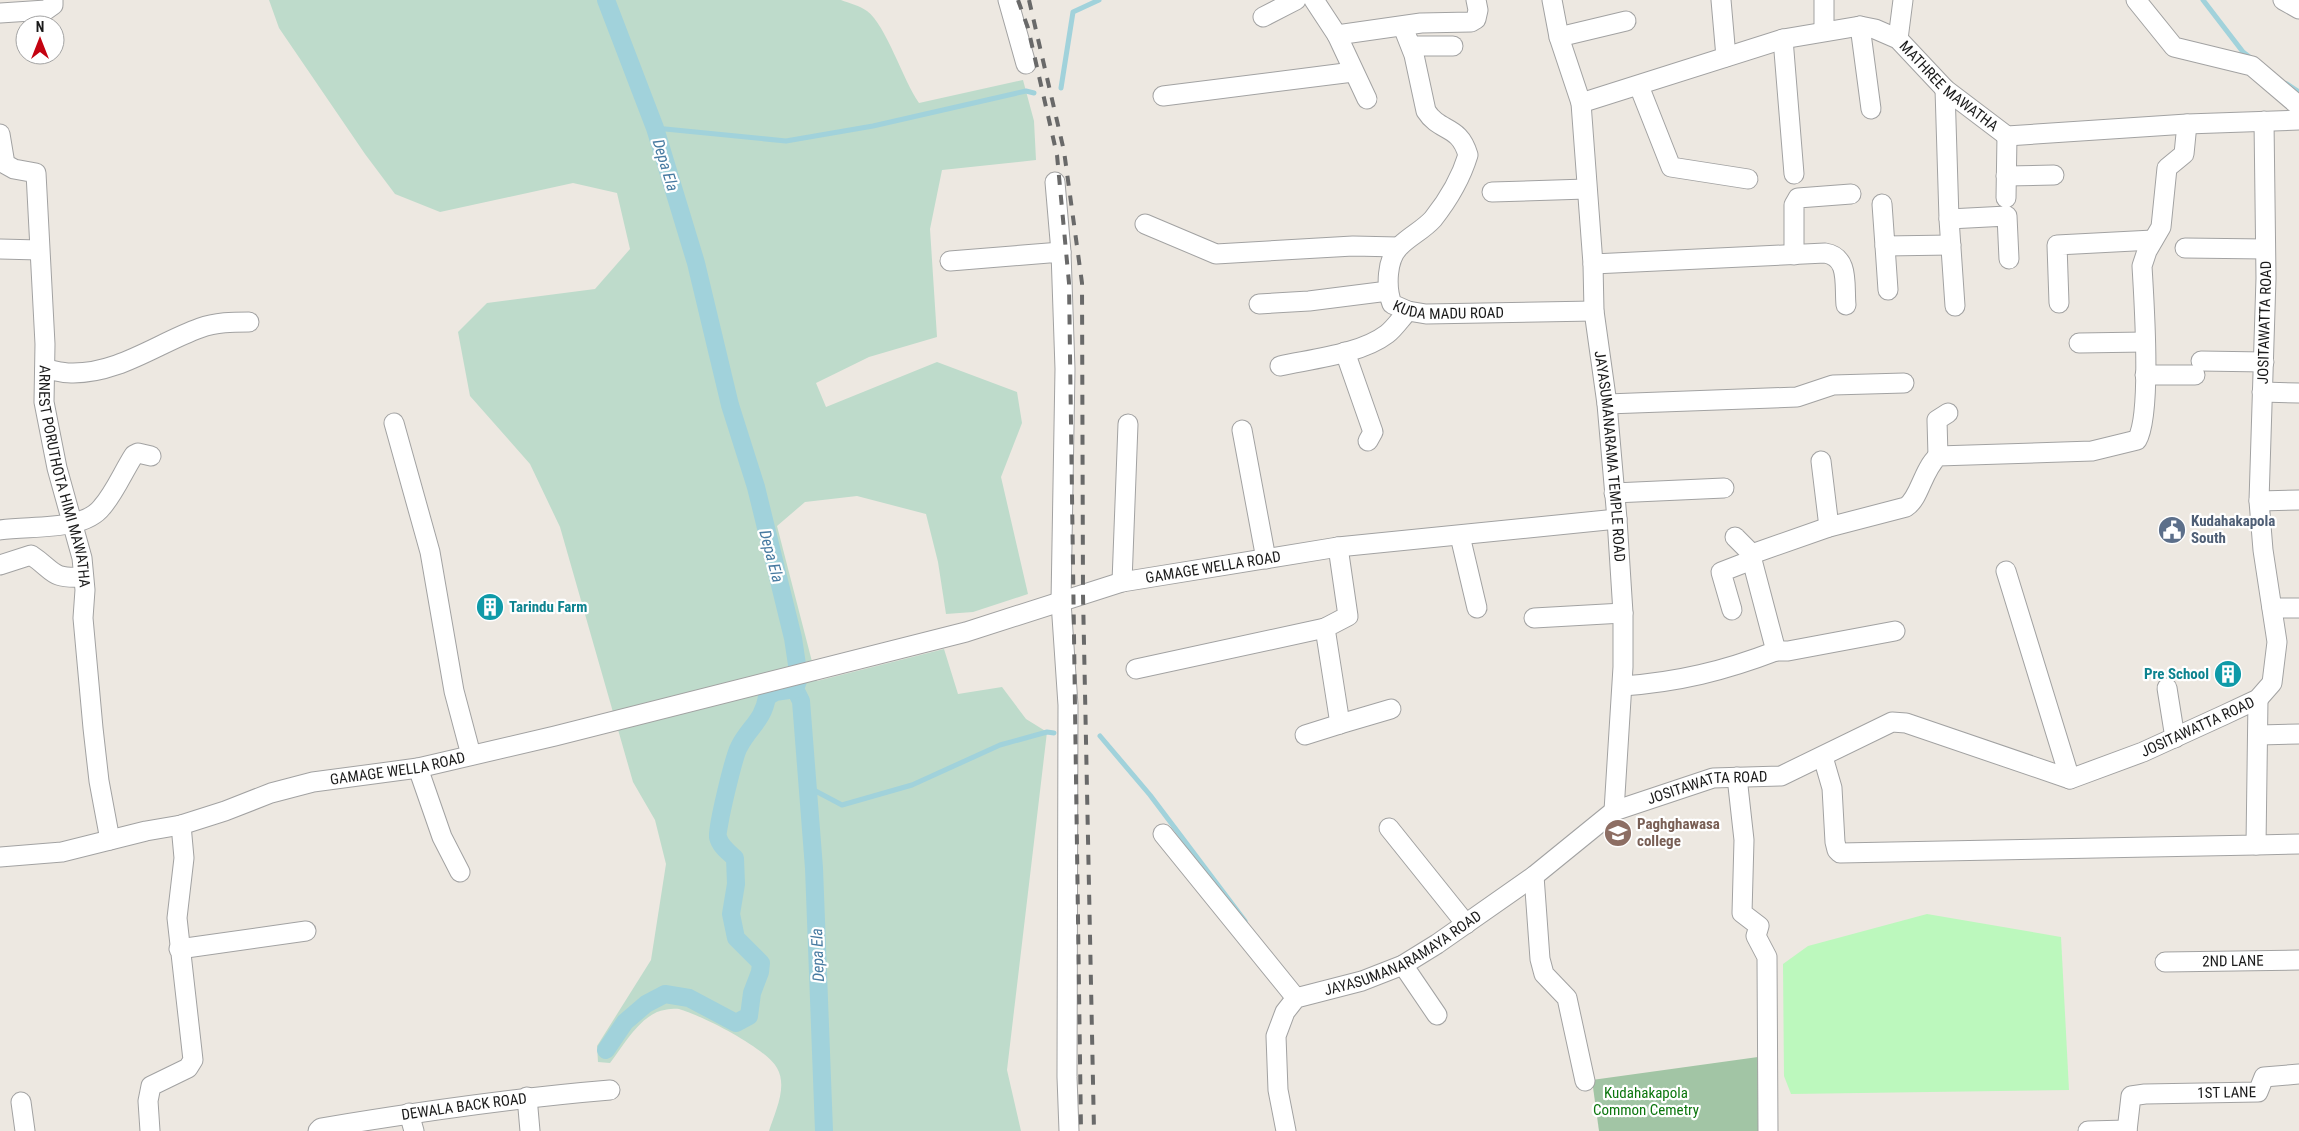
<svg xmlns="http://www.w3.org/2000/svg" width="2299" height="1131" font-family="'Roboto Condensed',sans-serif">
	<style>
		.wetland { fill: #bedbcb }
		.cemetery { fill: #a2c5a5 }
		.park { fill: #bcf8bd }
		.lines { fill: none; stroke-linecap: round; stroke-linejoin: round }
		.stream { stroke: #a1d2db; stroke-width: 5 }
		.canal { stroke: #a1d2db; stroke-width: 18 }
		.minor-casing { stroke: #a2a2a2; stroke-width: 21 }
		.minor { stroke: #fff; stroke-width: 19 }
		.rail { stroke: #696969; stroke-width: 4; stroke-dasharray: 10 10; stroke-linecap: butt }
		.labels { text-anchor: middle; stroke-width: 4.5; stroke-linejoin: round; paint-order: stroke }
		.street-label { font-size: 15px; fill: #1b1b1b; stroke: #fff }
		.service-label { font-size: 15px; font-weight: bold; fill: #4e5e75; stroke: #fff; text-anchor: start }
		.culture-label { font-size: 15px; font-weight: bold; fill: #0d838f; stroke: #fff; text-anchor: start }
		.education-label { font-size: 15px; font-weight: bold; fill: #785e54; stroke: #fff; text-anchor: start }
		.park-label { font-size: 15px; fill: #0c760e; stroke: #fff }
		.water-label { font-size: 16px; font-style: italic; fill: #477aa1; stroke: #fff }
	</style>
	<rect width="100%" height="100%" fill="#ede8e1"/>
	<path class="wetland" d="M269,0H841C849,3 860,6 867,11C886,25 903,80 919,103L1023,80L1034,121L1036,160L942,170L930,229L937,337L869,357L816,383L826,407L937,362L1017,392L1022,423L1001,477L1028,594L973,612L946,614L938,562L926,514L857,496L805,502L777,526L817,681L944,649L958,694L1002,687L1026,719L1047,732L1007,1070L1021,1131H769C775,1112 788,1087 777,1068C766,1048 701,1015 679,1009C674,1008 662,1010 657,1012C637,1021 623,1046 610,1063L598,1062L597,1046L651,960L666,864L655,820L633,782L560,527L530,464L470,396L458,332L487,303L595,289L630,249L617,193L573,183L440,212L395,194L365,154L279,28Z"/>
	<polygon class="cemetery" points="1758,1057 1762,1131 1599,1131 1592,1080"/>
	<polygon class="park" points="1927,914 2061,937 2069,1090 1791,1094 1784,1076 1783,964 1808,946"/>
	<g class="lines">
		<g class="stream">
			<polyline points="2203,0 2243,52 2252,59"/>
			<polyline points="2287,84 2299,92"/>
			<polyline points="1061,88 1073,12 1099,0"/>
			<polyline points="655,128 786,141 873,126 1026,91 1034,93"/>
			<polyline points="1100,736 1150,795 1245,921"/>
			<polyline points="808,787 842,805 912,785 1000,745 1047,732 1054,733"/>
		</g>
		<g class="canal">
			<polyline points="606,0 655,128 696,263 730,405 756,487 793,638 799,678 795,689 801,701 814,868 824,1131"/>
			<path d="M606,1050L625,1022L646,1004L665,994L689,998L736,1023L749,1016L752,993L760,972L761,963L736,938L731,914L736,884L735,858C728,852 720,846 718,837C716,830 734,756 739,747C749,727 763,721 767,697L775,692L795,689"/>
		</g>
		<defs>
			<g id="minor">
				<polyline points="1008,0 1026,64"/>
				<polyline points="1314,0 1337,35 1421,23 1471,22 1476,19 1478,10 1476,0"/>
				<path id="s1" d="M1552,0L1559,37L1581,103L1593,264L1594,311L1607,404L1617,519L1623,613V667L1614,811"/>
				<polyline points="1721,0 1726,57"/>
				<polyline points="2136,0 2174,47 2252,66 2299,106"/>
				<polyline points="2283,0 2299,9"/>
				<polyline points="0,13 46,10 53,5 53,0"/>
				<polyline points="1263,17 1296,0"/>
				<polyline points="1860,26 1871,109"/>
				<path id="s2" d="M1403,27L1414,55L1426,111C1440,133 1459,124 1468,155C1461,178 1448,200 1433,219C1423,230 1410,236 1400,246C1386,259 1386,288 1392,304L1408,311L1426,314L1594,311"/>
				<polyline points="1824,31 1824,0"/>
				<polyline points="1337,35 1367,99"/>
				<polyline points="1559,37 1626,21"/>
				<polyline points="1783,39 1794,174"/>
				<polyline points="1898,39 1903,0"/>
				<polyline points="1411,46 1453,46"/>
				<polyline points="1639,86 1671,167 1748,179"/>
				<polyline points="1945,89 1949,219 1955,306"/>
				<polyline points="1163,96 1353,72"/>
				<path id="s3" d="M1581,103L1783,39L1860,26L1875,29L1898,39L1945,89L2007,136L2187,124L2299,120"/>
				<path id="s4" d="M0,134L5,164L14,169L36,173L45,344L44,402L57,468L82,558L85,590L83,618L93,728L99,781L110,840"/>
				<polyline points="2006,176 2054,175"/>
				<polyline points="1055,182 1061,252"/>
				<polyline points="1492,192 1586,189"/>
				<polyline points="2006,198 2007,136"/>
				<polyline points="1882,204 1885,246 1951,245"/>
				<polyline points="1949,219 2007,216 2009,259"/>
				<polyline points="1145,224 1216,254 1353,246 1398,247"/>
				<polyline points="1885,246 1888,290"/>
				<polyline points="2185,248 2265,249"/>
				<polyline points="0,249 39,250"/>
				<polyline points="1794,255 1794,205 1798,198 1851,194"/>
				<polyline points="950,261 1061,252 1065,369 1061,602 1068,705 1067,1077 1069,1131"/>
				<path d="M1593,264L1825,253C1850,257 1844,285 1846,305"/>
				<polyline points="2059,303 2057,245 2153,240"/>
				<polyline points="1259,304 1309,301 1388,291"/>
				<polyline points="2079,343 2145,342"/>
				<polyline points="1345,352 1373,432 1368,441"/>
				<polyline points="2201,361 2264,362"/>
				<path d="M1280,366C1312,359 1361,354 1387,334C1395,328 1401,318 1408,311"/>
				<path d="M45,369C53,370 62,373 71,373C118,374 158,343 200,328C216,322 233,322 249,322"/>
				<polyline points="2145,375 2195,375"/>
				<polyline points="2262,392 2299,393"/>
				<polyline points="1607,404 1797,397 1833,385 1904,383"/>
				<polyline points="394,423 430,552 454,691 471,755"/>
				<polyline points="1242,430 1266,559"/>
				<polyline points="1938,456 1937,420 1948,413"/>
				<polyline points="1821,461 1829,527"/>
				<polyline points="1614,493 1724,488"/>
				<polyline points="2259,501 2299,500"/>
				<path d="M0,530C29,525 83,532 102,507C115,492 123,472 134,455L138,453L151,456"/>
				<polyline points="1460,536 1477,608"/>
				<polyline points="1735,537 1752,554"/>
				<polyline points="1338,547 1348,616 1325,628 1340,724 1391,709"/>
				<path d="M0,565L31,555C55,571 50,579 83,577"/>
				<polyline points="2006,571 2070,779"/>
				<polyline points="1122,582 1128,424"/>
				<polyline points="2272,608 2299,608"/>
				<polyline points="1732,610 1721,572 1752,560"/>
				<polyline points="1534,618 1623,613"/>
				<polyline points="1776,651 1788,651 1895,631"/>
				<polyline points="1136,669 1325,628"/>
				<path d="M1623,686C1678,682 1724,671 1776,651L1752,560V554L1829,527L1906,507C1920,498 1922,471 1938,456L2092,451L2137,440C2152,414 2144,301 2142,266L2147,251L2161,227L2167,168L2184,154L2187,124"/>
				<polyline points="2167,688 2175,738"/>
				<polyline points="1305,735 1340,724"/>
				<polyline points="2259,735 2299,734"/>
				<polyline points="1823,757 1832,788 1835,842 1837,850 1840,853 2256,845 2258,699"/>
				<polyline points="418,768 442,837 460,872"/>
				<polyline points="1737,777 1744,840 1742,913 1759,926 1756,936 1767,957 1768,1131"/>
				<polyline points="1389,828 1466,924"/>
				<polyline points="1163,834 1296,998"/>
				<polyline points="2256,845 2299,844"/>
				<path id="s5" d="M0,857L62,852L146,831L181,825L225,811L271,793L313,782L418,768L555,736L966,632L1122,582L1338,547L1617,519"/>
				<polyline points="1534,876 1540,959 1544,974 1567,998 1585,1081"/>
				<polyline points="179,949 306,931"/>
				<path id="s6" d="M2165,962L2299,960"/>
				<polyline points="1403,965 1437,1015"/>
				<polyline points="527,1097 530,1131"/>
				<polyline points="21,1102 25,1131"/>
				<polyline points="409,1113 414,1131"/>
				<polyline points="150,1131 148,1101 151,1086 188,1068 193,1060 177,918 184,858 181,825"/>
				<path id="s7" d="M318,1131L321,1128C417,1112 513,1098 610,1090"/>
				<path id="s8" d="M1286,1131L1278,1090L1276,1036L1285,1012L1296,998L1362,981L1403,965L1437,944L1534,876L1614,811L1713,778L1781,776L1892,722L1906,723L2070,779L2143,752L2224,715L2258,699L2272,683L2277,642L2263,550L2259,501L2266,278L2264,121"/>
				<polyline points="2088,1131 2127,1130"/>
				<path id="s9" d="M2127,1131L2131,1096L2145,1094L2258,1092L2264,1077L2299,1074"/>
			</g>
		</defs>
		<use href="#minor" class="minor-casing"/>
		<use href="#minor" class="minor"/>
		<g class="rail">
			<polyline points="1018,0 1028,28 1057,155 1069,283 1081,1131"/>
			<polyline points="1029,0 1064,151 1082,283 1083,595 1094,1131"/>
		</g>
	</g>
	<defs>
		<symbol id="civic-disc" viewBox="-11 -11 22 22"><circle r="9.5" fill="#5c6f8a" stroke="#fff"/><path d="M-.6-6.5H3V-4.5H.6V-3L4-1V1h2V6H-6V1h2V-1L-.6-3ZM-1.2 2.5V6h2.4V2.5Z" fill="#fff"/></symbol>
		<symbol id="building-disc" viewBox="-11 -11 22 22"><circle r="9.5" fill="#0f9aa8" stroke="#fff"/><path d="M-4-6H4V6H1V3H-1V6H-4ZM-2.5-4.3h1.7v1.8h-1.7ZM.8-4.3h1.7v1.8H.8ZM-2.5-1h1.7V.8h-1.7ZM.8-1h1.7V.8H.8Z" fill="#fff"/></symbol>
		<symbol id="school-disc" viewBox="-11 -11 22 22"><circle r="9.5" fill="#8d6e63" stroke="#fff"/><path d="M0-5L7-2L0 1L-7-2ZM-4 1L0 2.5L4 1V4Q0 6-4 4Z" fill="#fff"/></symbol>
	</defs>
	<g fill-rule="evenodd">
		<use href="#civic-disc" x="2156" y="514" width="32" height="32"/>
		<use href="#building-disc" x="474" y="591" width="32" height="32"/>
		<use href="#building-disc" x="2212" y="658" width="32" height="32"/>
		<use href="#school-disc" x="1602" y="817" width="32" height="32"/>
	</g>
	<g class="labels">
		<g class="street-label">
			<text dy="5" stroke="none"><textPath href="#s3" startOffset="400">MATHREE MAWATHA</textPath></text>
			<text dy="5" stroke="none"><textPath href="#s2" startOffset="385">KUDA MADU ROAD</textPath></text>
			<text dy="5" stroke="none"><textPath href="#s8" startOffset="1584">JOSITAWATTA ROAD</textPath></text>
			<text dy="5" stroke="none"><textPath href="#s1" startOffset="462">JAYASUMANARAMA TEMPLE ROAD</textPath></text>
			<text dy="5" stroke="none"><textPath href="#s4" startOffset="369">ARNEST PORUTHOTA HIMI MAWATHA</textPath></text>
			<text dy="5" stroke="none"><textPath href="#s5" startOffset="1250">GAMAGE WELLA ROAD</textPath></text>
			<text dy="5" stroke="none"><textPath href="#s8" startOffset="1134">JOSITAWATTA ROAD</textPath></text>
			<text dy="5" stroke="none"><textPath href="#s5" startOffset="409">GAMAGE WELLA ROAD</textPath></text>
			<text dy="5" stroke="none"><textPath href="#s8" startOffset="610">JOSITAWATTA ROAD</textPath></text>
			<text dy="5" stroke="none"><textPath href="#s8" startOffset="256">JAYASUMANARAMAYA ROAD</textPath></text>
			<text dy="5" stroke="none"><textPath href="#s6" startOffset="68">2ND LANE</textPath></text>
			<text dy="5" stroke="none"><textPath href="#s9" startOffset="131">1ST LANE</textPath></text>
			<text dy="5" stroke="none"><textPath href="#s7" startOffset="149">DEWALA BACK ROAD</textPath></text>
		</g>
		<g class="service-label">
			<text x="2191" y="526">Kudahakapola<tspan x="2191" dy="17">South</tspan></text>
		</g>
		<g class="culture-label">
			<text x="509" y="612">Tarindu Farm</text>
			<text x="2209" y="679" text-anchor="end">Pre School</text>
		</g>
		<g class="education-label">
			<text x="1637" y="829">Paghghawasa<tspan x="1637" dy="17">college</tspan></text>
		</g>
		<g class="park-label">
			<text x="1646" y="1098">Kudahakapola<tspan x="1646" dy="17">Common Cemetry</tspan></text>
		</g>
		<g class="water-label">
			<text transform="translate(666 165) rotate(73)" y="6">Depa Ela</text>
			<text transform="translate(772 556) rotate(75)" y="6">Depa Ela</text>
			<text transform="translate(817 955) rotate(-92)" y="6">Depa Ela</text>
		</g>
	</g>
	<g transform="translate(40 40)"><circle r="24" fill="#ffffff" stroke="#a4a4a4"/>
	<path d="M0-4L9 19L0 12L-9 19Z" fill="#c40311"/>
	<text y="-8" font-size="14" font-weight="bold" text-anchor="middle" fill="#1b1b1b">N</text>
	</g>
</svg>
